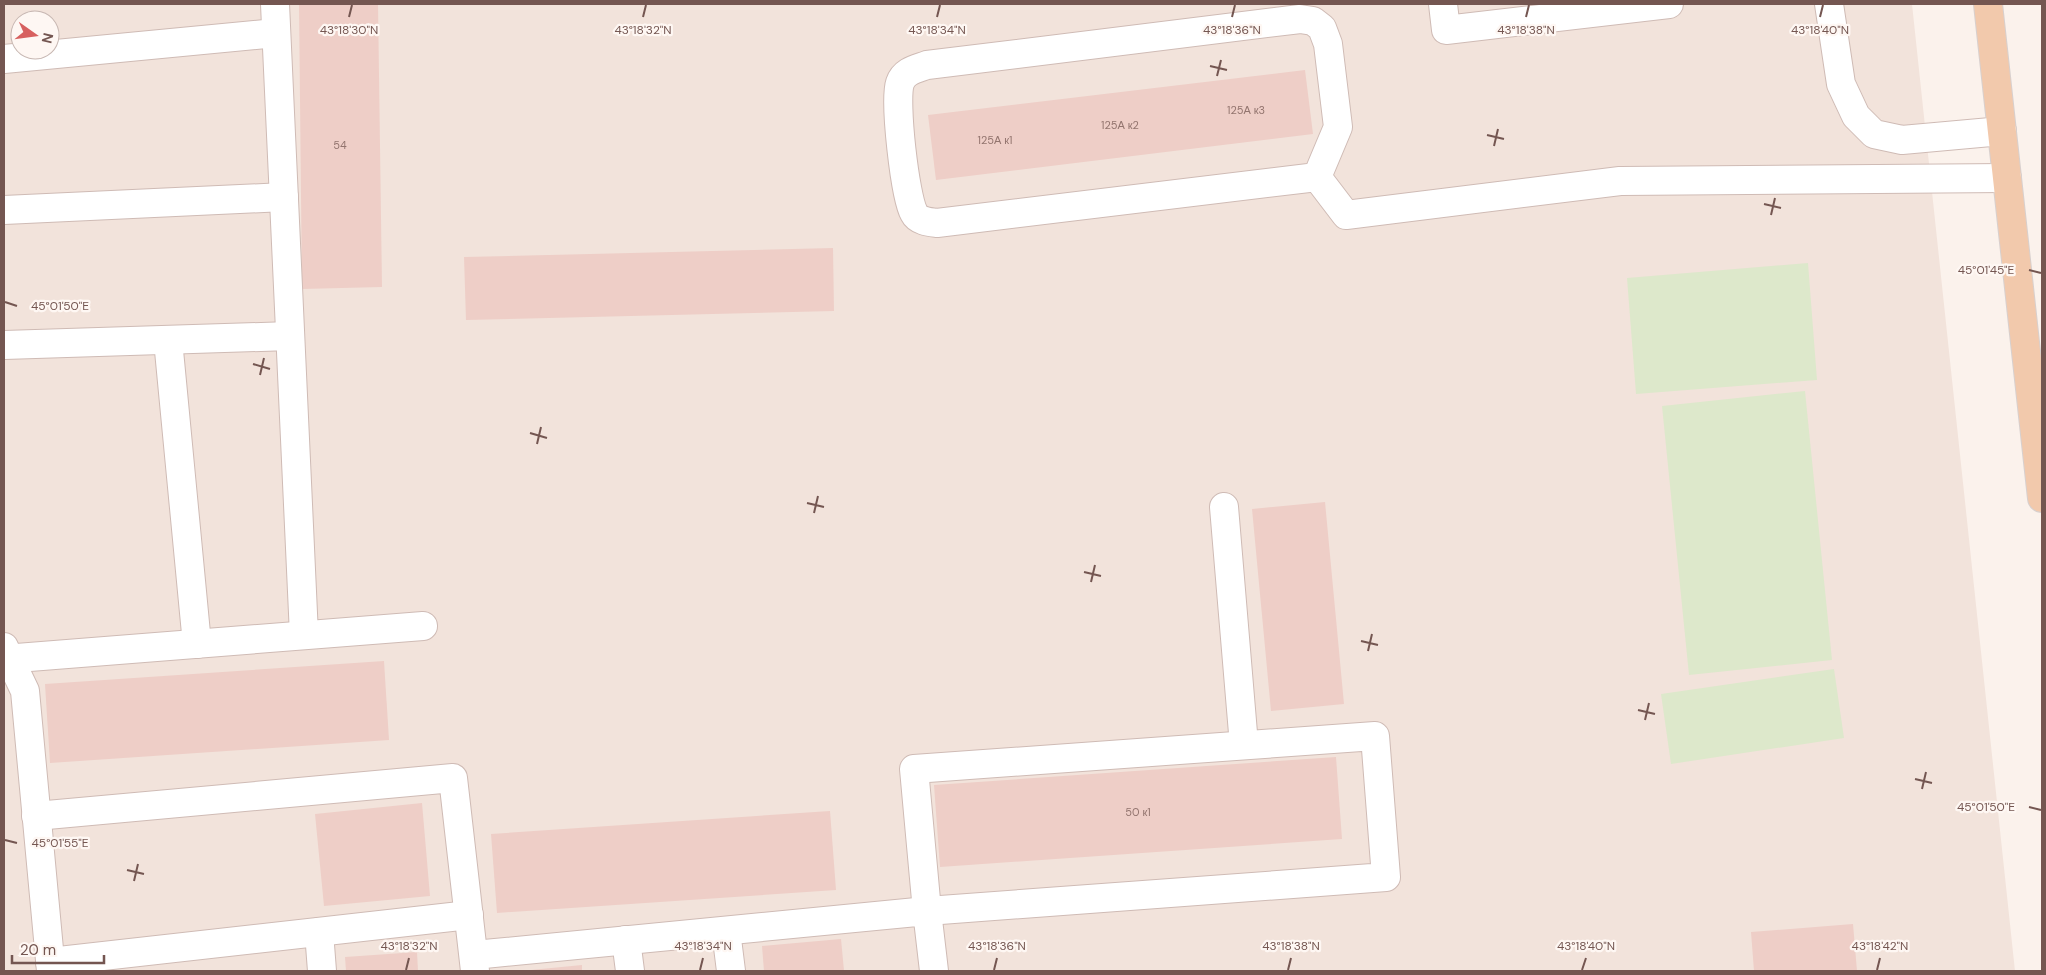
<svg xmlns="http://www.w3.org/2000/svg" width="2046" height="975" font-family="'DM Sans',sans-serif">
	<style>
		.residential { fill: #f2e3db; fill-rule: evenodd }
		.green { fill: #dde8cb }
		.building { fill: #eecec7 }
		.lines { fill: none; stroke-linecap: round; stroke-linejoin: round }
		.minor-casing { stroke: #cfbbb5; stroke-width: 30 }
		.major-casing { stroke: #d8d0ce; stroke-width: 30 }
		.minor { stroke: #fff; stroke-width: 28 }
		.major { stroke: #f2c9ac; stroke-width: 28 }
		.ticks { fill: none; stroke: #745651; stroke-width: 2 }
		.labels { text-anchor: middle; stroke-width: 4.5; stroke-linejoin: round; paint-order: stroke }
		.number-label { font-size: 11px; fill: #92746e }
		.ticks-label { font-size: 12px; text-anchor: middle; fill: #745651; stroke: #fef7f3; stroke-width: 4.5; stroke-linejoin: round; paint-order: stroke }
	</style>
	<rect width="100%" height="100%" fill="#fbf2ec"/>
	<path class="residential" d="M4,4H1912L2015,971H4ZM20,20H50V50H20Z"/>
	<g class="green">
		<polygon points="1808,263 1817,380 1636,394 1627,278"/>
		<polygon points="1805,391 1832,660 1689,675 1662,406"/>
		<polygon points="1834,669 1844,738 1671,764 1661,694"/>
	</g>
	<g class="building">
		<polygon points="299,4 378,4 382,287 302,289"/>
		<polygon points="1305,70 1313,134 936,180 928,115"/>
		<polygon points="833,248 834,311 466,320 464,257"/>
		<polygon points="1325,502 1344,704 1271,711 1252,509"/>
		<polygon points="384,661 389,740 50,763 45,684"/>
		<polygon points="1336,757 1342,839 940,867 934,785"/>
		<polygon points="422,803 430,896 324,906 315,814"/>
		<polygon points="830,811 836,890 497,913 491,834"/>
		<polygon points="1853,924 1857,971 1754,971 1751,932"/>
		<polygon points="841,939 844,971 764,971 762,946"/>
		<polygon points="417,952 418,971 346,971 345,957"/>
		<polygon points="582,965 582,971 531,971 531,970"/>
	</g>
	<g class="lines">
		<defs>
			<g id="minor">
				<polyline points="275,4 304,635"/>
				<polyline points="1443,4 1446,30 1669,4"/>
				<polyline points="1829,4 1841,84 1856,116 1874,134 1902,140 2002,131"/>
				<polyline points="4,59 276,33"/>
				<path d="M1317,177L1338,127L1328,44L1322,28L1313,21L1300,19L927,65C916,69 904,71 900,83C894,101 905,197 914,213C918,221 929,222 937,223L1317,177L1346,215L1620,181L2007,178"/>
				<polyline points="4,210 284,197"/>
				<polyline points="168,340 197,644"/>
				<polyline points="4,345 290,336"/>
				<polyline points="1224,507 1244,745"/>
				<polyline points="4,647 25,691 51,971"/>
				<polyline points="4,659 423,626"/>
				<polygon points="1375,736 1386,877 927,911 914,769"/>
				<polyline points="36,816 453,778 475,971"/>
				<polyline points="726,931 731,971"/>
				<polyline points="319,932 322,971"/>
				<polyline points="626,940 630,971"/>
				<polyline points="474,955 927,911 934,971"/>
				<polyline points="50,962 469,915"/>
			</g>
			<polyline id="major" points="1988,4 2042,498"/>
		</defs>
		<use href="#minor" class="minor-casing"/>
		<use href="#major" class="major-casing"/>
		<use href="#minor" class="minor"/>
		<use href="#major" class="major"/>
	</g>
	<path class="ticks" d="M349,17L352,5M643,17L646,5M937,17L940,5M1232,17L1235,5M1526,17L1529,5M1820,17L1823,5M1210,66L1227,70M1217,76L1221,60M1487,135L1504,139M1494,146L1498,129M1764,204L1781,208M1771,215L1775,198M2029,270L2041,273M5,302L17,306M253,364L270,369M260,375L264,358M530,433L547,438M537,444L541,427M807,503L824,507M814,513L818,496M1084,572L1101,576M1091,582L1095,565M1361,641L1378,645M1368,651L1372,634M1638,710L1655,714M1645,720L1649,703M1915,779L1932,783M1922,789L1926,772M2029,807L2041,810M5,840L17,843M127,870L144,874M134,881L138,864M406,970L409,958M700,970L703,958M994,970L997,958M1288,970L1291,958M1582,970L1586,958M1877,970L1880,958"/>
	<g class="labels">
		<g class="number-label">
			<text x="1246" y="114">125А к3</text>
			<text x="1120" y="129">125А к2</text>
			<text x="995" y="144">125А к1</text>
			<text x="340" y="149">54</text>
			<text x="1138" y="816">50 к1</text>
		</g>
	</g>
	<g class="ticks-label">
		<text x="349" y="34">43°18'30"N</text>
		<text x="643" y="34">43°18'32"N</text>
		<text x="937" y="34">43°18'34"N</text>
		<text x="1232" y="34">43°18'36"N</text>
		<text x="1526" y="34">43°18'38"N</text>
		<text x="1820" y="34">43°18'40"N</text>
		<text x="1986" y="274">45°01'45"E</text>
		<text x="60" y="310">45°01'50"E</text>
		<text x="1986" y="811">45°01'50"E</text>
		<text x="60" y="847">45°01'55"E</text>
		<text x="409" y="950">43°18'32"N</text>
		<text x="703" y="950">43°18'34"N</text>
		<text x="997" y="950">43°18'36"N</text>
		<text x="1291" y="950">43°18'38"N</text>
		<text x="1586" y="950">43°18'40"N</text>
		<text x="1880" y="950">43°18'42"N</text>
	</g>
	<rect width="2046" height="975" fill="none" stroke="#745651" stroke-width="10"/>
	<g transform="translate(35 35) rotate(104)"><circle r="24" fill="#fef7f3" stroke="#c7b7b2"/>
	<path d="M0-4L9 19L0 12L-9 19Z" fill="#d7605f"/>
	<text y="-8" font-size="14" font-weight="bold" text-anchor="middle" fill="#745651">N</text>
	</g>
	<path d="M12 955v8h92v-8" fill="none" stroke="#745651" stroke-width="2.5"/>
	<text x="20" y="955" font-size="15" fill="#745651" stroke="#fef7f3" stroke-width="4" paint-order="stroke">20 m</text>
</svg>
